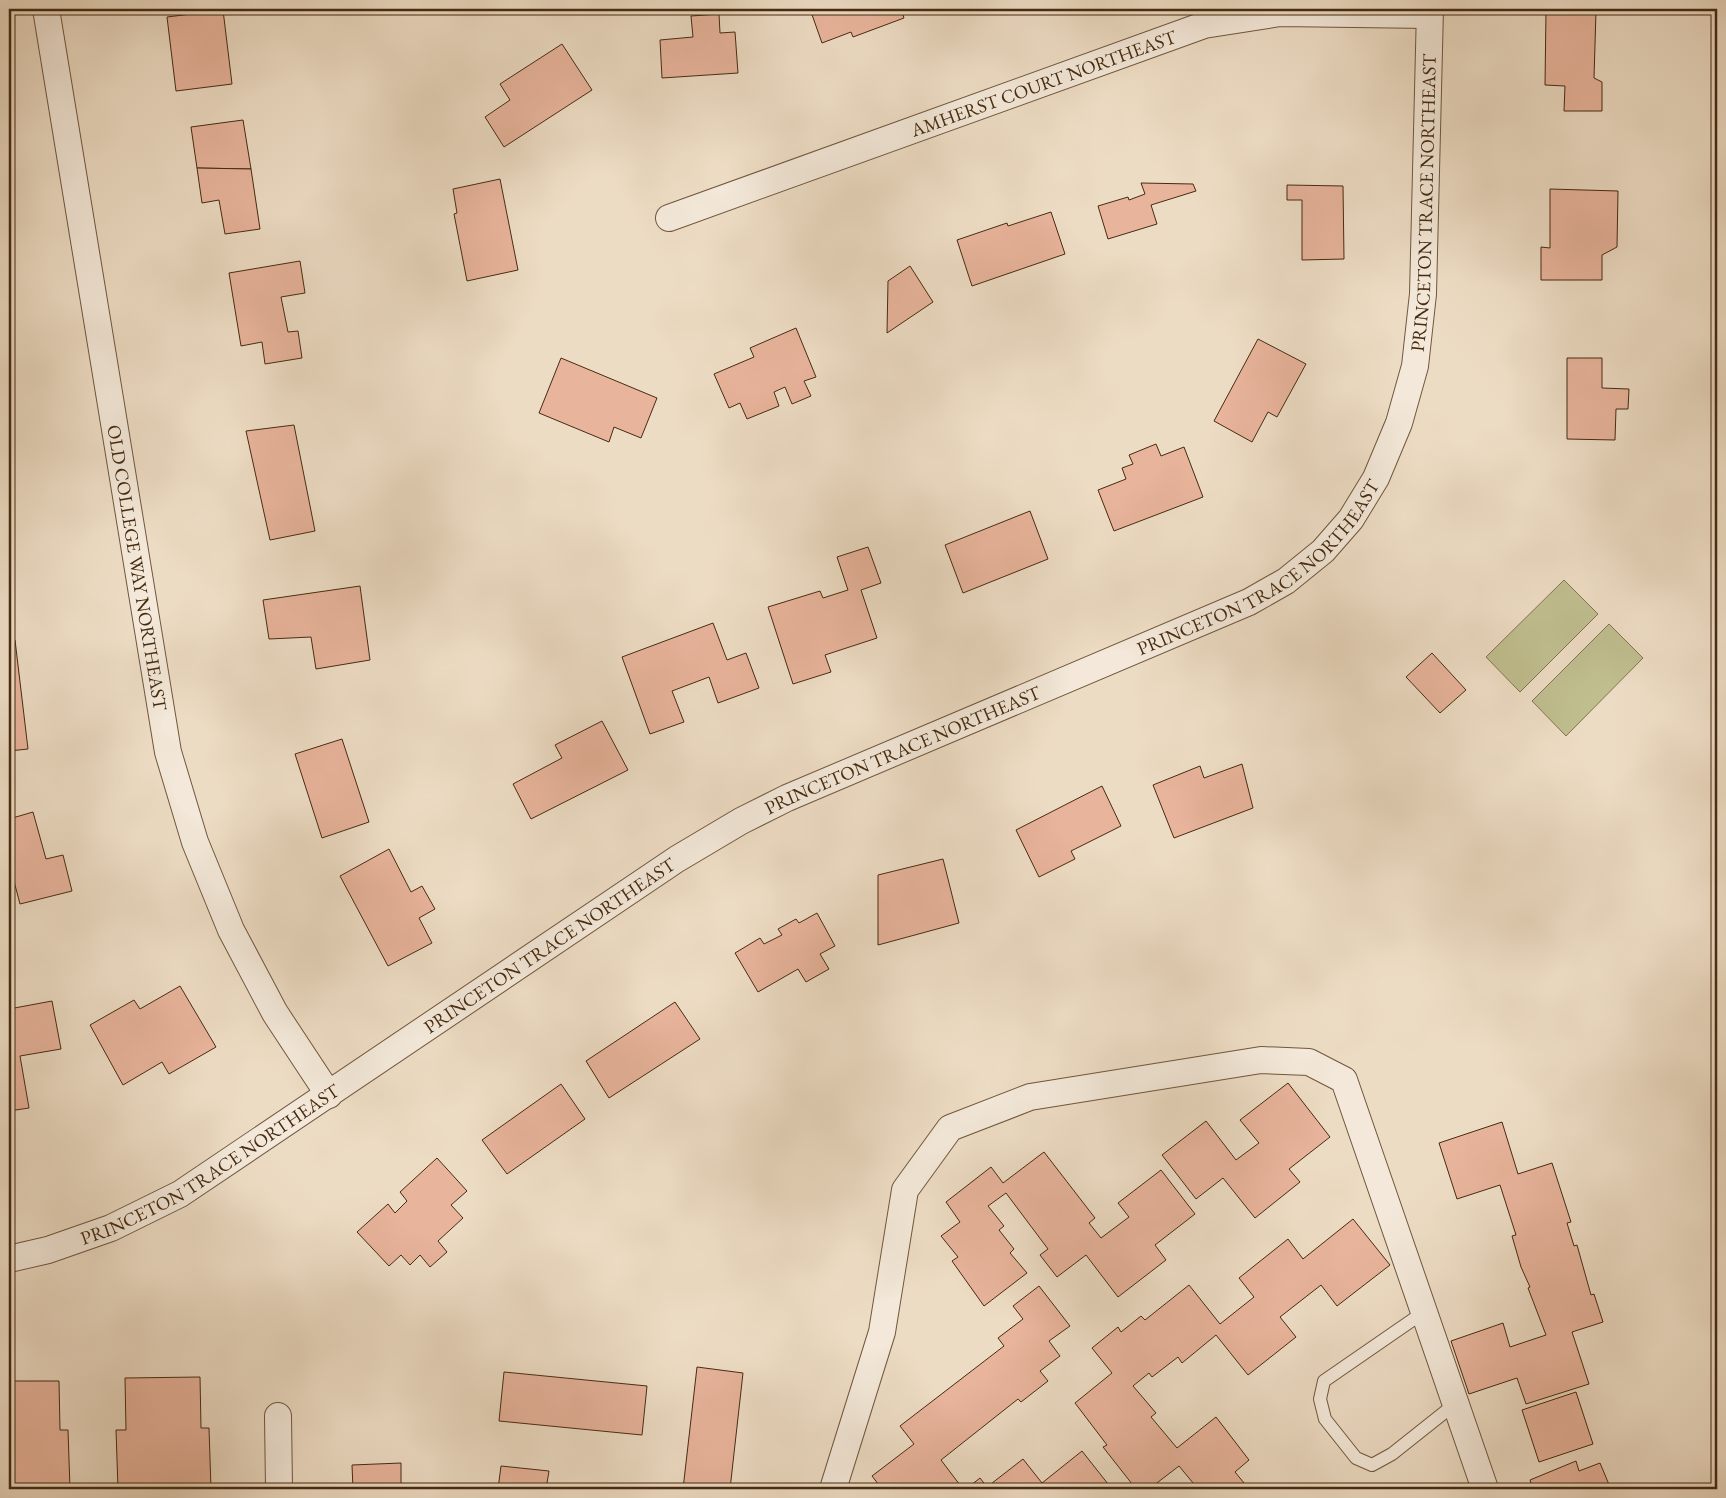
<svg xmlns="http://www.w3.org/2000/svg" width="1726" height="1498" font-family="'EB Garamond',serif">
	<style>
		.green { fill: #c0be8f; stroke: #837450 }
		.building { fill: #e8b49c; stroke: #462b10 }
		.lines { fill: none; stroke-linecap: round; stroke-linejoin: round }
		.service-casing { stroke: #70573d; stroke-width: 14 }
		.minor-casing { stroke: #70573d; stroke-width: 28 }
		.service { stroke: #f3e8d9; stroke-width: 12 }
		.minor { stroke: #f3e8d9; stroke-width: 26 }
		.labels { text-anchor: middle; stroke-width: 4.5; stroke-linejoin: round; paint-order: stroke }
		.street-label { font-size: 19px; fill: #462b10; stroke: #f3e8d9 }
	</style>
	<rect width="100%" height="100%" fill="#eddcc4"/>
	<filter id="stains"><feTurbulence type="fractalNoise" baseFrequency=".004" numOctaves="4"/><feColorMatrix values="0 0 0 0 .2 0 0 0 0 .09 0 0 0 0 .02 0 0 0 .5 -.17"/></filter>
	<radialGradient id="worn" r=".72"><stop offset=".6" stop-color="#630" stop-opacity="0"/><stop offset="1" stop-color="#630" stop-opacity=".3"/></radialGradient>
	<g class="green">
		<polygon points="1564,580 1598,614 1520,692 1486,657"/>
		<polygon points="1609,624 1643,658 1566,736 1532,701"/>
	</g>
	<g class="building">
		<polygon points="810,9 901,9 904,18 853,37 851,32 822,43"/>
		<polygon points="223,10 232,84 176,91 167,17"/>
		<polygon points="1546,10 1596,11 1594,78 1602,82 1602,111 1564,111 1565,86 1545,85"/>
		<polygon points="719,14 720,33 735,32 738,73 662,78 660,40 693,37 691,16"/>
		<polygon points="562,44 592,90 504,147 485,117 510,100 500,84"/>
		<polygon points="243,120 251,169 197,168 191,127"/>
		<polygon points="197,168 251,169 260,229 225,234 219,200 202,203"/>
		<polygon points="500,179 518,270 467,281 454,214 457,213 453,189"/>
		<polygon points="1141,183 1193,184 1196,191 1151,205 1157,224 1108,239 1098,206 1128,197 1129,200 1145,194"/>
		<polygon points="1287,185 1343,186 1344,259 1302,260 1302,200 1287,200"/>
		<polygon points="1550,189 1618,191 1617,247 1602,255 1602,280 1541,280 1541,247 1550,248"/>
		<polygon points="1051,212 1065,254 972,286 957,240 1007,223 1008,226"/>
		<polygon points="300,261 305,293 281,297 288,332 298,331 302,358 265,364 262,342 241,346 229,273"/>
		<polygon points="910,266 933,302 887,333 888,281"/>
		<polygon points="796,328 816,377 804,381 811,396 792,404 785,387 774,392 779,406 747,419 740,403 729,408 714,374 754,357 750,348"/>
		<polygon points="1258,339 1306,364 1277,417 1268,412 1252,442 1214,421"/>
		<polygon points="561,358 657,398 641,438 614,427 609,442 539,413"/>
		<polygon points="1567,358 1602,358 1602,388 1629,389 1628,409 1616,409 1615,440 1567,439"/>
		<polygon points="294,425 315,531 270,540 246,431"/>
		<polygon points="1156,444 1161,456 1184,447 1203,497 1114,531 1098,490 1126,479 1122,468 1133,464 1129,455"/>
		<polygon points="1030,511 1048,559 963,593 945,545"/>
		<polygon points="868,547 881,583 861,590 877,638 825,655 831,672 793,684 768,607 820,591 823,598 848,590 837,557"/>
		<polygon points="360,586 370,660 316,669 311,637 269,639 263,600"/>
		<polygon points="713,623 727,660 746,653 759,688 718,703 709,677 672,691 684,722 650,734 622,657"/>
		<polygon points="15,640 28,749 9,751 9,641"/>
		<polygon points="1432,653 1466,690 1440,713 1406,677"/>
		<polygon points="602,721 628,770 531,819 513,784 562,758 555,745"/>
		<polygon points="342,739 369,822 322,838 295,754"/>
		<polygon points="1242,764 1253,808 1174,838 1153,785 1200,766 1204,778"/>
		<polygon points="1102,786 1121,826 1071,851 1075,859 1039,877 1016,830"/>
		<polygon points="33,812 46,859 63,855 72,891 20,904 11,870 9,870 9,819"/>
		<polygon points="389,849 411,892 422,886 435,909 419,918 432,943 388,966 340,876"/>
		<polygon points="943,859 959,923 878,945 878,875"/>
		<polygon points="817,913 835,946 820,954 829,969 806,982 798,969 758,992 735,953 760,938 764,944 782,935 778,929 796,919 799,923"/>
		<polygon points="180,986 216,1047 169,1074 162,1062 123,1085 90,1025 134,1000 140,1009"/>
		<polygon points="52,1001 61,1049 20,1056 29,1108 9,1111 9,1009"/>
		<polygon points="675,1002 700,1039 609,1098 586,1061"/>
		<polygon points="1288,1083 1330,1137 1289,1169 1300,1182 1255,1218 1223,1178 1196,1199 1162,1155 1206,1121 1236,1160 1259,1143 1240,1120"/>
		<polygon points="561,1084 585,1119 507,1174 482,1140"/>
		<polygon points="1502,1122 1518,1174 1552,1163 1571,1222 1567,1223 1574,1246 1577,1245 1591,1295 1594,1294 1603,1322 1572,1332 1589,1384 1526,1404 1517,1378 1469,1394 1451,1341 1503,1323 1510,1347 1546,1335 1528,1288 1530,1287 1521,1267 1512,1236 1516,1235 1500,1185 1457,1199 1439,1143"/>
		<polygon points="1044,1152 1095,1218 1089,1223 1101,1238 1129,1217 1118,1203 1161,1170 1195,1214 1155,1245 1166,1260 1118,1297 1086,1255 1057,1277 1040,1255 1048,1249 1006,1193 988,1206 1004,1226 999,1230 1014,1249 1010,1253 1027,1273 984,1306 952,1261 958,1257 941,1236 960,1222 946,1202 991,1167 1003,1183"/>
		<polygon points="437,1158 467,1191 451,1205 463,1218 438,1241 447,1252 430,1267 420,1255 410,1265 401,1255 389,1266 357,1232 388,1204 395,1213 407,1201 400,1192"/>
		<polygon points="1353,1219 1390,1265 1337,1306 1321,1285 1280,1317 1296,1337 1248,1375 1216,1335 1182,1363 1178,1357 1152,1377 1149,1373 1133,1386 1156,1413 1151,1417 1177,1448 1216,1417 1249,1460 1235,1472 1249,1489 1198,1489 1179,1466 1149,1489 1136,1489 1103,1447 1107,1445 1075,1403 1112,1373 1092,1348 1118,1327 1121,1332 1141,1316 1145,1320 1189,1285 1220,1324 1254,1297 1239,1278 1288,1239 1303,1259"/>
		<polygon points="1039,1286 1070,1326 1049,1341 1060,1356 1040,1371 1048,1381 1021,1402 1018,1399 941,1460 963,1489 882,1489 872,1476 914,1444 900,1426 1004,1346 998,1338 1023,1319 1013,1306"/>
		<polygon points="697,1367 743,1373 730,1489 683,1489"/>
		<polygon points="504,1372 647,1386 642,1435 499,1421"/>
		<polygon points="200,1377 201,1428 209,1428 211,1489 118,1489 116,1430 126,1430 125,1378"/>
		<polygon points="9,1381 59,1381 60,1430 68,1430 70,1489 9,1489"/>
		<polygon points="1576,1392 1593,1444 1539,1462 1522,1410"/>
		<polygon points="1082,1451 1112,1489 966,1489 980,1478 987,1487 1023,1459 1042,1483"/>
		<polygon points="1576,1461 1579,1471 1600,1463 1610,1487 1605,1489 1533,1489 1530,1480"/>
		<polygon points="401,1463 401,1489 353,1489 352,1465"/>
		<polygon points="501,1466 549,1471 546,1489 498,1489"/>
	</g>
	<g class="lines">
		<defs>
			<polyline id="service" points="1424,1312 1324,1381 1320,1399 1325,1419 1356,1458 1372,1465 1392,1454 1455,1404"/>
			<g id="minor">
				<path id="s1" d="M46,9L168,752L195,842L231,930L275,1013L329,1095"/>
				<path id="s2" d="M669,218L1204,25L1280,13L1429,15"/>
				<path id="s3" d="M9,1259L48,1250L111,1228L180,1194L677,859L741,821L787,798L1249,602L1286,581L1323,551L1351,519L1376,478L1399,423L1415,366L1423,294L1430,9"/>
				<polyline points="278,1416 279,1489"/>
				<polyline points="833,1489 882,1332 905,1190 950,1128 1030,1097 1261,1060 1309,1062 1344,1080 1485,1489"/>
			</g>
		</defs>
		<use href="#service" class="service-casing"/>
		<use href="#minor" class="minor-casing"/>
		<use href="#service" class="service"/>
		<use href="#minor" class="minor"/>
	</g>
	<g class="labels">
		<g class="street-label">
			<text dy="7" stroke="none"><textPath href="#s2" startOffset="398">AMHERST COURT NORTHEAST</textPath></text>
			<text dy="7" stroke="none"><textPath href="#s3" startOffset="1874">PRINCETON TRACE NORTHEAST</textPath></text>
			<text dy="7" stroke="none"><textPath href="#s3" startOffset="1439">PRINCETON TRACE NORTHEAST</textPath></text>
			<text dy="7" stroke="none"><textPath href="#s1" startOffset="566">OLD COLLEGE WAY NORTHEAST</textPath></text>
			<text dy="7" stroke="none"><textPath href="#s3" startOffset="1034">PRINCETON TRACE NORTHEAST</textPath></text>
			<text dy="7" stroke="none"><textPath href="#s3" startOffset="629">PRINCETON TRACE NORTHEAST</textPath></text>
			<text dy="7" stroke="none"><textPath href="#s3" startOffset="224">PRINCETON TRACE NORTHEAST</textPath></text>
		</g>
	</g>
	<rect width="1726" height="1498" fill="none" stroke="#eddcc4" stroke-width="30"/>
	<rect x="10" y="10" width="1706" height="1478" fill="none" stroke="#462b10" stroke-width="2.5"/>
	<rect x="15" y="15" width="1696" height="1468" fill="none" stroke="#462b10"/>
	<rect width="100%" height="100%" filter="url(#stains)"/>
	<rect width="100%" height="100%" fill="url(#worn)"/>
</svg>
